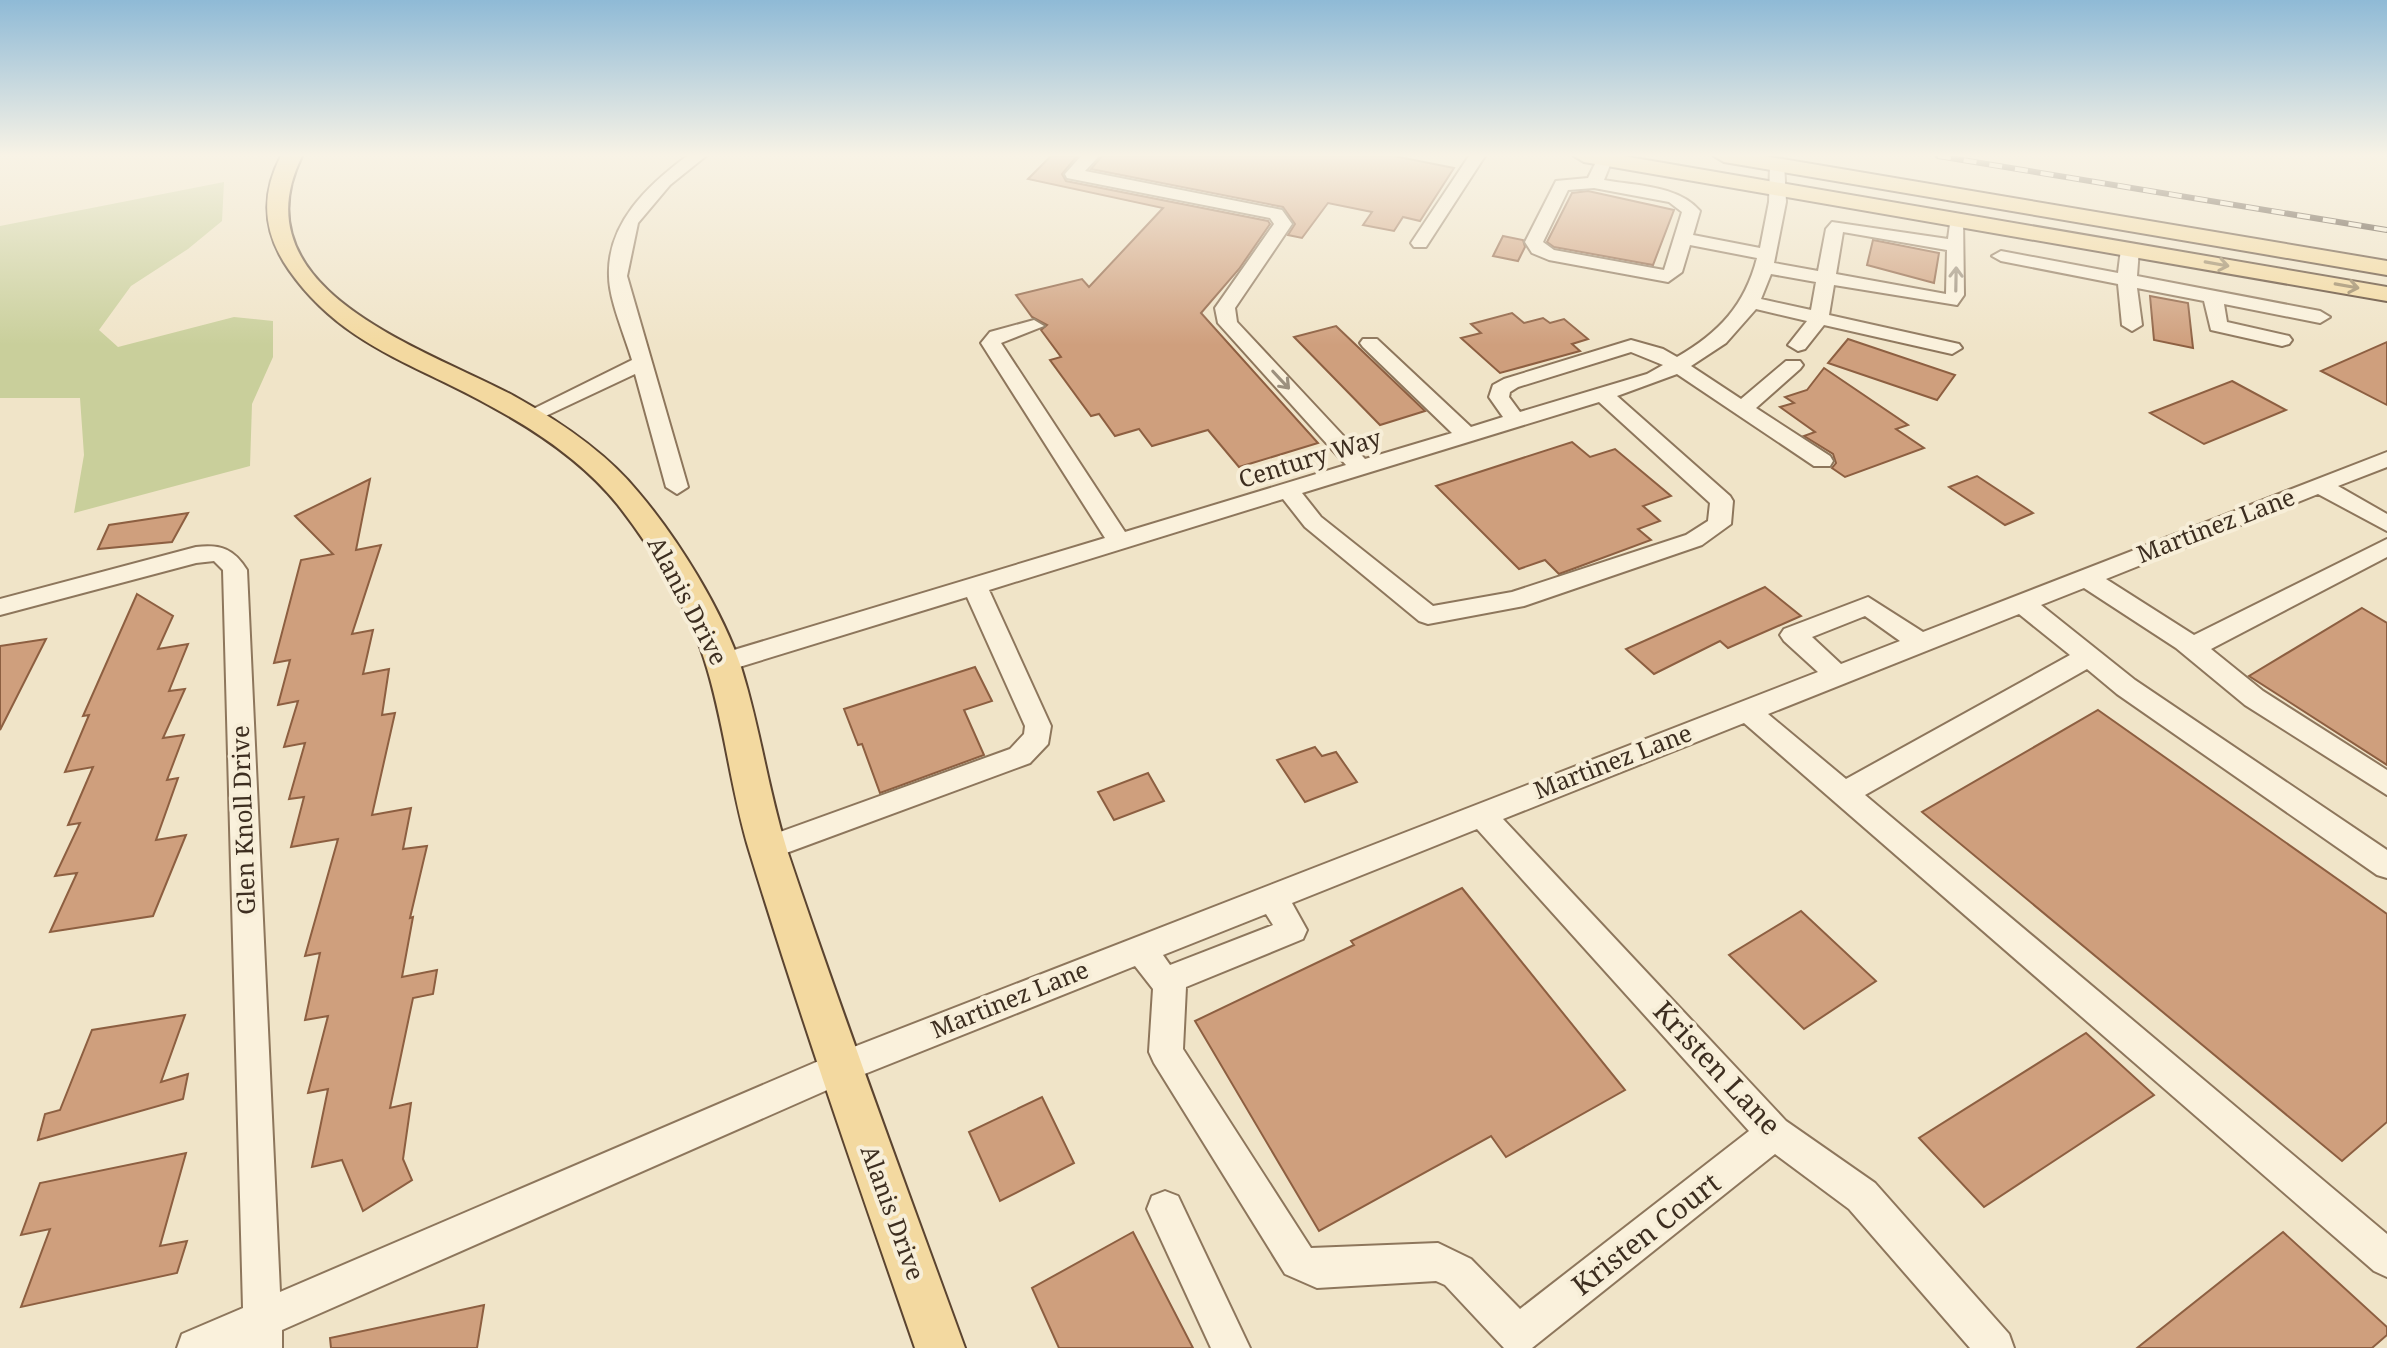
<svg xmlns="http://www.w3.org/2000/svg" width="2387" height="1348" font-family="'Noto Serif',serif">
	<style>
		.green { fill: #c9cf9b }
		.building { fill: #cf9f7d; stroke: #8d5f41; stroke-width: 2 }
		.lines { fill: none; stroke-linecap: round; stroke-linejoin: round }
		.minor-casing { stroke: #8d765c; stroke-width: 4 }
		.major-casing { stroke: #5b4430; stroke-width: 4 }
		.minor { fill: #faf1dc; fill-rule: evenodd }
		.major { fill: #f3d9a0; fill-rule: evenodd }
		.rail-casing { stroke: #3d2e20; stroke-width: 6 }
		.rail { stroke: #f7eed8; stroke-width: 4; stroke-dasharray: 13; stroke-linecap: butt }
		.oneway { stroke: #988460 }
		.oneway2 { stroke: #9c907e }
		.labels { text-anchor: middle; stroke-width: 8; stroke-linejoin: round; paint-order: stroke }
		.street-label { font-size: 24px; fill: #3d2e20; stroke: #f7eed8 }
		.near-street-label { font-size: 28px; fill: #3d2e20; stroke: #f7eed8 }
	</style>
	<rect width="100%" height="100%" fill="#f0e4c8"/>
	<polygon class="green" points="224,182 222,221 188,249 131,286 99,330 118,347 234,317 273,321 273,357 252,404 250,466 74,513 84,455 80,398 0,398 0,226"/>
	<g class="building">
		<polygon points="1051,156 1077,156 1062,174 1066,181 1268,221 1270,224 1239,269 1201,313 1318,443 1239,467 1208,430 1152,446 1139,429 1115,436 1099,414 1091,416 1050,360 1061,357 1041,330 1047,325 1032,317 1016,295 1082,279 1089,287 1163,208 1028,179"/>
		<polygon points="1102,156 1394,156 1454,168 1420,221 1403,217 1394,231 1363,225 1372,212 1328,203 1302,238 1288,235 1295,224 1283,207 1091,169"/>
		<polygon points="1588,191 1674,210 1653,265 1554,247 1547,242 1572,193"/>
		<polygon points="1503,236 1523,240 1525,247 1518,261 1493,256"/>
		<polygon points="1873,240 1939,253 1934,283 1867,265"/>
		<polygon points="2150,296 2188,303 2193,348 2154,340"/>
		<polygon points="1512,313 1524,323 1543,318 1550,323 1564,319 1588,339 1572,344 1580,351 1500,373 1461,338 1481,333 1471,324"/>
		<polygon points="1336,326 1425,411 1380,425 1294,337"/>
		<polygon points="1848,339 1955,375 1937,400 1828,363"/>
		<polygon points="2387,342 2387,405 2321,371"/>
		<polygon points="1824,368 1908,425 1896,429 1924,448 1845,477 1832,468 1836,463 1833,454 1804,436 1815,432 1780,407 1794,403 1785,397 1807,390"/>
		<polygon points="2232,381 2286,410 2204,444 2150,413"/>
		<polygon points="1572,442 1590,457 1615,449 1671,496 1643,506 1660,521 1638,529 1651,540 1559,574 1545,560 1519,569 1436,486"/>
		<polygon points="1977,476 2033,513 2005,525 1949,487"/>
		<polygon points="370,479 356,550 381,545 352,634 373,630 363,674 389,669 382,715 395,713 372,815 411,808 403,849 427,846 410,918 413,917 402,977 437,970 433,994 413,998 390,1108 411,1103 403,1159 412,1180 363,1211 342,1160 312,1167 328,1089 308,1093 328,1016 305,1020 320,953 305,956 338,839 291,847 304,797 289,799 305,743 284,747 298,701 278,705 290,660 274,663 301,560 333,554 295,516"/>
		<polygon points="188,513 172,542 98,549 109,525"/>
		<polygon points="1765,587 1801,616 1728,648 1720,641 1654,674 1626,649"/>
		<polygon points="137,594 173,616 158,649 188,644 169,691 185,689 163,738 184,735 167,780 178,778 156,840 186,835 153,916 50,932 77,873 55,876 80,823 68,825 93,767 65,772 89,715 83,716"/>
		<polygon points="2362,608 2387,623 2387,765 2249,676"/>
		<polygon points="46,639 0,730 0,646"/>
		<polygon points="975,667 992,701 964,710 984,755 880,793 862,744 858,745 844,709"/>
		<polygon points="2098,710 2387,914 2387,1122 2342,1161 1922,812"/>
		<polygon points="1315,747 1322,756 1336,752 1357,782 1305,802 1277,760"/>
		<polygon points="1148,773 1164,801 1114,820 1098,792"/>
		<polygon points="1462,888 1625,1090 1506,1157 1491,1136 1319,1231 1195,1021 1354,945 1351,941"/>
		<polygon points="1801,911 1876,981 1804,1029 1729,955"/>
		<polygon points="185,1015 161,1082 188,1074 183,1099 38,1140 45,1114 60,1110 92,1030"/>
		<polygon points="2086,1033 2154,1095 1984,1207 1919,1138"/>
		<polygon points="1042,1097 1074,1163 1000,1201 969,1132"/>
		<polygon points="186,1153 160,1246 187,1241 177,1273 21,1307 50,1229 21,1235 40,1183"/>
		<polygon points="1133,1232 1193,1348 1059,1348 1032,1288"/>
		<polygon points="2283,1232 2387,1327 2387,1335 2372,1348 2137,1348"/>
		<polygon points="484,1305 477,1348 331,1348 330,1338"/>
	</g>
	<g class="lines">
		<defs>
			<g id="minor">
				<path d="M687,156H706L670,185L638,223L627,276L688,487L677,494L666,487L635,374L535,421L528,423L517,417L632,360C625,336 609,300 609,276C607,223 648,185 687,156Z"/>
				<path d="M1081,156H1099L1085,171L1282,210L1292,224L1235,308L1237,322L1365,459L1452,433L1363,347L1360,343L1363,339H1377L1471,427L1503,417L1489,397L1493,385L1504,379L1631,340L1663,349L1677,357C1719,333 1745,305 1757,258L1690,245L1682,272L1668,282L1549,260L1532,253L1525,242L1556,181L1588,178L1599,156L1612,160L1604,180C1635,186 1678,185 1700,211L1693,235L1760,248L1769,202L1770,165L1784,162L1786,202L1774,263L1818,271L1826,229L1832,222L1948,239L1951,216H1963L1964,295L1957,305L1834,285L1829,315L1959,344L1962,348L1952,354L1824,325L1805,349L1798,351L1788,345L1807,321L1756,309L1726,343L1691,366L1741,399L1786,361H1800L1803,365L1800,369L1756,408L1830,456L1833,461L1830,466H1814L1677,374L1617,396L1730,496L1733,501L1731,524L1702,545L1524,606L1428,624L1419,621L1305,527L1283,499L989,590L1051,726L1048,744L1030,763L778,856L768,860L758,856L753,848L758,840L1010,749L1024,734L1025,726L967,597L723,672L714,670L710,663L714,656L1105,538L981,343L990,332L1034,320L1044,326L1001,343L1125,532L1346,465L1218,323L1215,308L1274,224L1270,218L1067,178L1065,174ZM1594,188L1669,202L1682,212L1664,270L1554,250L1543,242L1568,190ZM1843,232L1947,250L1946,294L1836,274ZM1771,274L1816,282L1811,310L1761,299ZM1631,352L1663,365L1647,374L1520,412L1509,397L1510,392L1518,387ZM1599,402L1710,503L1708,521L1686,535L1512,592L1433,606L1321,517L1302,493Z"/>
				<polygon points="1469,156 1485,156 1426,247 1414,247 1411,243"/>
				<polygon points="2130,244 2139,249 2137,276 2320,311 2330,317 2320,323 2224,304 2227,322 2289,336 2292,340 2289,344 2282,346 2211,330 2204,301 2137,288 2142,325 2132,331 2122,325 2118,284 2001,261 1992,256 2001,251 2118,273 2121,249"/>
				<path d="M2387,452V467L2338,486L2387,514V531L2318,494L2106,579L2194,635L2387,539V557L2211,649L2263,691L2387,770V795L2245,705L2176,648L2084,588L2041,605L2135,680L2387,850V878L2377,875L2117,694L2087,669L1865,795L2387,1234V1277L2374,1271L1744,723L1503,819L1786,1121L1875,1183L2009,1334L2014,1348H1970L1849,1209L1775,1154L1532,1348H1504L1445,1285L1436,1281L1317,1288L1285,1274L1154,1063L1149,1052L1153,989L1135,966L852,1079L282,1330V1348H177L182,1334L243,1308L223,570L214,561L196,563L0,615V599L196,547C221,544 234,549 247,570L280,1292L828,1057L1818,672L1784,641L1780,635L1784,629L1868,597L1923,632ZM2019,614L2070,655L1846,779L1768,714ZM1865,616L1900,641L1841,664L1812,637ZM1477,829L1749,1131L1520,1309L1471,1259L1438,1243L1311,1248L1183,1049L1186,987L1303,939L1307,930L1292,903ZM1266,914L1273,925L1170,965L1163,955Z"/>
				<polygon points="1165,1191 1178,1196 1250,1348 1211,1348 1147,1209 1152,1196"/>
			</g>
			<g id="major">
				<path d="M281,156H302C235,291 429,350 514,396C559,421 606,452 639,493C678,539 722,610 741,667C760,727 768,790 787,850C843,1017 905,1183 965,1348H915C858,1183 800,1017 749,850C731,791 725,728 707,668C691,612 654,551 618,505C585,464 540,433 494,408C417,364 343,347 289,270C263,233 260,196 281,156Z"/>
				<polygon points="1574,156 1623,156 2387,287 2387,301 1584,162"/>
				<polygon points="1714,156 1764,156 2387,261 2387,275 1724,162"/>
			</g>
		</defs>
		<use href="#minor" class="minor-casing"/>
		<use href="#major" class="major-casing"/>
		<use href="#minor" class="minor"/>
		<use href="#major" class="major"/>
		<defs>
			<polyline id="rail" points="1938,156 2387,230"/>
		</defs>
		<use href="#rail" class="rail-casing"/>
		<use href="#rail" class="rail"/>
	</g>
	<defs><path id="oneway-shaft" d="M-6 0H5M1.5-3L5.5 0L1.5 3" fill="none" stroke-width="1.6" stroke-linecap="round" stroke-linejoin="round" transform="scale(2)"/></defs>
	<g class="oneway">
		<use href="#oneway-shaft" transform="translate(2217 264) rotate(10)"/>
		<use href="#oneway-shaft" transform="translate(2347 286) rotate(10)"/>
	</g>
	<g class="oneway2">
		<use href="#oneway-shaft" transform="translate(1956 279) rotate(-89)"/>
		<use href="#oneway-shaft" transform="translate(1281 380) rotate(47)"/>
	</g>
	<linearGradient id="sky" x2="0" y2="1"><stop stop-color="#8fbad6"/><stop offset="0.45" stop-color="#f8f3e6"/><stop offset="1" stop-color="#f8f3e6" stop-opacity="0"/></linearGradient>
	<rect width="2387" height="345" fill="url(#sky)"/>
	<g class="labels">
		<g class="street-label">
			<text transform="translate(1310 459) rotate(-17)" y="8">Century Way</text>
			<text transform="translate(2216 526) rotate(-21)" y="8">Martinez Lane</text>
			<text transform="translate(687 601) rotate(62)" y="8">Alanis Drive</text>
			<text transform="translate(1613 762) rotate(-21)" y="8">Martinez Lane</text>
			<text transform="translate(244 820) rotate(-92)" y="8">Glen Knoll Drive</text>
			<text transform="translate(1010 1000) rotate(-22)" y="8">Martinez Lane</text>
			<text transform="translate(892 1213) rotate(70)" y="8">Alanis Drive</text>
		</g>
		<g class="near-street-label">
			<text transform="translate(1717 1068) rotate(47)" y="10">Kristen Lane</text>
			<text transform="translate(1646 1234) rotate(-38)" y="10">Kristen Court</text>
		</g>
	</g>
</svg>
